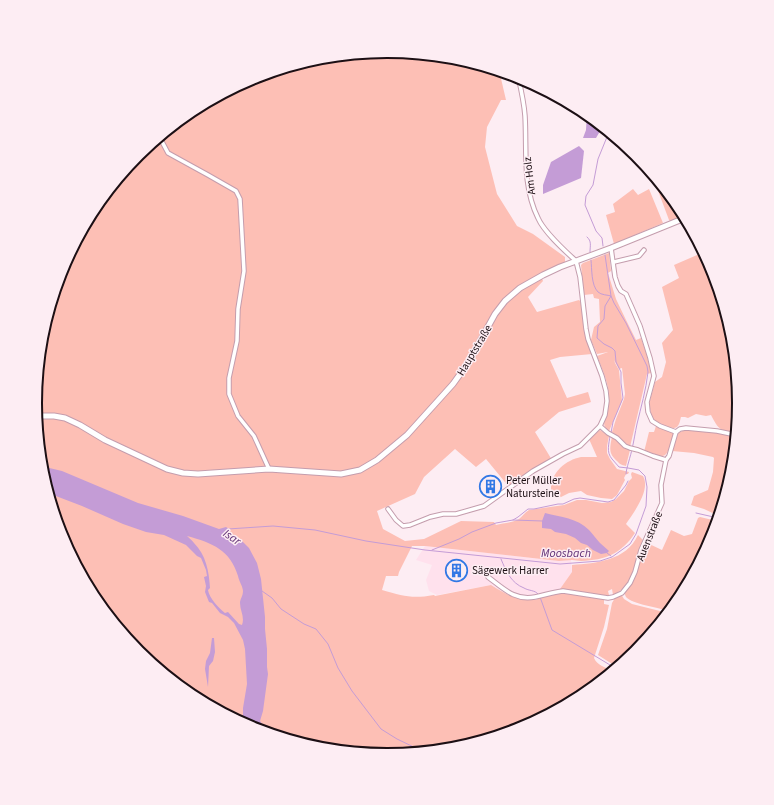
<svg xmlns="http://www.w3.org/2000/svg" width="774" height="805" font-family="'Source Sans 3',sans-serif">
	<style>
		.built { fill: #ffe1ed }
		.green { fill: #fdbfb5 }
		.water { fill: #c49cd6; fill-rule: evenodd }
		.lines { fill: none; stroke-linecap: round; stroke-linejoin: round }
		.stream { stroke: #c49cd6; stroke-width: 1 }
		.street-casing { stroke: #c49dad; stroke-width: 5.5 }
		.secondary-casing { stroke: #c49dad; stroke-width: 7 }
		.street { stroke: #fff; stroke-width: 3.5 }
		.secondary { stroke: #fff; stroke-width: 5 }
		.labels { text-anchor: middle; stroke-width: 3; stroke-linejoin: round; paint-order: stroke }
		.street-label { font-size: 11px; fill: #1c0f14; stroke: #fdedf3 }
		.poi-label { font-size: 11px; fill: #1c0f14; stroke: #fdedf3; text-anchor: start }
		.water-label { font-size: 12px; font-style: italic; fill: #613076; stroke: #fdedf3 }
		.rim { fill: none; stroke: #1c0f14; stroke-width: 2 }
	</style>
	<rect width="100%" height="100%" fill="#fdedf3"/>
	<polygon class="built" points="425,546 559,561 571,560 572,572 558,593 540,601 513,598 491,585 437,595 429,591 426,580 432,565 416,560"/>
	<g class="green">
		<path d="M387,51L456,57L499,70L506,100H501L487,127L485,147L497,194L517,226L533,234L565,257V263L540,274L543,281L528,297L537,312L579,300L581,302L592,354L560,357L550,360L567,398L588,392L591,402L559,412L535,432L552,460L509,487L486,459L476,467L455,449L424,477L415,494L377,511L383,529L405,541L424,539L461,521L494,522L496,525C503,523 512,523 519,519C522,517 525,512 529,510L564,505L577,500H586L602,503L611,502L616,499L624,491L629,481L632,478L631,474L632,472L643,476C651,490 634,512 626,524L635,533C621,554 606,560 581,561C578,561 575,560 572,560C568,560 563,561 559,561L425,546H412L399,572L398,576H386L382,590C403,596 412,599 434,595L435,596L491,585C505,593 516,602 533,598L535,600L538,599L539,597L562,592L604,599V604L609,605L604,627L594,658C597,665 605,667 612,671L582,695L521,728L455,748L387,754L318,748L252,728L191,695L138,651L94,598L62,537L42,471L35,402L42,334L62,268L94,207L138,153L192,110L253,77L319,57Z"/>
		<polygon points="662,185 680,207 685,216 671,222 669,220 657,188"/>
		<polygon points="633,189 638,195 649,189 663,223 614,244 606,215 615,212 613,204"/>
		<path d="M704,252L712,268L732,334L739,403L736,433C719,430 719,430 711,415L706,416L696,414L688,418L685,417H681C680,420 680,424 677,427C672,431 657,422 652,418L649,404L655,382L662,377L666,362L662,343L673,330L662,287L679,278L674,265Z"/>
		<path d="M609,253L611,271L608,273L616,299L626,320L636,340L641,338L651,367V373L647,374L630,447C624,442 619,437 612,432L616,419L624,399L625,394L622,368L619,369L614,360L615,363L619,370L622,401L609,431C598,425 609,412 609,402C610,386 603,371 597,356L608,352L597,354L591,340L594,327L600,322L599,299L594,298L593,294L584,295L581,265L583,263Z"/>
		<path d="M656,426L671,431L673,433V435C666,459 668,459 644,452L649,432H654Z"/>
		<path d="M600,430L609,436L607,446V453L610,459L617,469L629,472L628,474H626L624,478L625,480L617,495L612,499L601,498L587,495L581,491L569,493L561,497L553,498C552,495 551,492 551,489C551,472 566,460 581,457C587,457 592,457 597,457L589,439Z"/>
		<polygon points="685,430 704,431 736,436 732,471 719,516 704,509 691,505 694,496 708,490 713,472 714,458 713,457 694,453 672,451 678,434 680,432"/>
		<path d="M612,436L630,450L626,466C621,465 620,464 617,461C608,453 610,448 612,436Z"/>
		<path d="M700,517L717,521L712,537L680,598L669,611C660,608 632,604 626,597C625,595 625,594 624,592L631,583L645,542L662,550L671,530L684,536L692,534L698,518Z"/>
		<path d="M638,535L643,540C633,559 637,584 613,595L612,589L608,591L609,595L608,596L560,589L572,572V565C596,563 626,561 638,535Z"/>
		<polygon points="621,594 624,599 632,604 668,613 636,652 617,667 598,655 607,629 612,603 615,598"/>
	</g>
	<g class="water">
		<polygon points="587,113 603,126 596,138 583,138 586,130"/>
		<polygon points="579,146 584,151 581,178 543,194 543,185 551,162"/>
		<path d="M41,466L62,471L138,503L183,516L219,529L226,527L229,529V533L242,541L249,548L257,563L261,579L265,617V629L267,649V667L268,674L263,711L260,721L263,725L261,728V730L252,728L243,723V708L247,684L245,649L243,640L234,623L228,617L220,613L212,603L209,602L205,592L206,586L204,577L207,576L206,570L201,558L197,556L186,545L164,535L146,532L123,524L82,506L48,493L42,471ZM187,536C213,543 230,550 238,576C239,581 243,587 243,591C243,596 240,599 240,603C240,611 245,617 242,625L239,624L228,612L225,613C219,608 209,598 208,590L210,588C209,571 206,555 194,543C192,540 189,538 187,536Z"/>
		<path d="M545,513C561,517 577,518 589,530C593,534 596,539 600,543C603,546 606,548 609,551L607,553L601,554L593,550L587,545L581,543L575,538L566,534L555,532L551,529L542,528V521Z"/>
		<polygon points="212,638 214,638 215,652 213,661 209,666 208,687 205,669 206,661 210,653"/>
	</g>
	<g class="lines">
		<g class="stream">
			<path d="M587,237C592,241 590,246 590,252"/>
			<polyline points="603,246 602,238 596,231 585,205 586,196 593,185 598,159 609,132"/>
			<polyline points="605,255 611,296 605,306 604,319 598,326 597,338 604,344 612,348 615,351 616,362 621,372 621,383 623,398 613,422 611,433"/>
			<path d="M591,260C592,269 591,285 598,292C601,295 608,295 611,296L614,303L626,323L647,366L648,372C646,390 641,407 637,424C635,433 634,441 632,449C631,455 626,469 626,474"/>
			<polyline points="696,513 718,518"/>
			<polyline points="513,520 542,521"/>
			<path d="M228,529L273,526L315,530L366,541L425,550L560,564L600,561L612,557L630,544L636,534L646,506L647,487L645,476L639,470L628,468L619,467C617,464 614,462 612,459C606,452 609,444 610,436"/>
			<polyline points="432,550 459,539 472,532 496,523 513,520 518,517 528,509 534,509 558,504 563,504 574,499 580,498 608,502 614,500 626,485 628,481"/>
			<polyline points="607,553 611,556"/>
			<path d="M501,559C506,571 511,583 524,588C529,591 535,590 538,594"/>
			<polyline points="262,591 272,598 281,609 304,624 316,629 328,644 338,668 352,691 381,729 397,739 422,751"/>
			<polyline points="540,597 552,630 615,668"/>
		</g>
		<defs>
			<g id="street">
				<polyline points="159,136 168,153 208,175 236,191 240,199 244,271 238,309 237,341 229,378 229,394 238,416 254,436 269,469"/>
				<polyline points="611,248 615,277 618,286 621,291 626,294 640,326 650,358 654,376 647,402 648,412 652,421 660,426 676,432"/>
				<polyline points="614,262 639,256 644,250"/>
				<polyline points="600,426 608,433 617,438 625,446 630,448 638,450 653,456 666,460"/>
				<path d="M388,509L396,520L403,526L410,525L430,517L443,514H456L484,506L533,471L563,454L580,446L600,426L605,415L607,401L606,391L602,376L588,339L586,329L580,277L576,261C564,250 544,232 538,218C522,186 527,150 525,116C524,102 521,89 518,76"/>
				<path d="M488,577C504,589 515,601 535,597C545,595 553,592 563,591L608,598L613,597L622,593L630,583L635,572L641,550L662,503L661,485L666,460L669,456L676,432L680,429L686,428L717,431L736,435"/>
			</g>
			<polyline id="secondary" points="36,416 54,416 65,418 80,425 105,440 167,469 183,473 198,474 269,469 341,474 360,470 377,460 407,435 453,384 468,363 495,314 505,301 520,288 543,275 560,267 611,248 685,218"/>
		</defs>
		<use href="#street" class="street-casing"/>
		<use href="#secondary" class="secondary-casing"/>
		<use href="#street" class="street"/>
		<use href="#secondary" class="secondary"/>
	</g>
	<defs>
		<symbol id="building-ring" viewBox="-11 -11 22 22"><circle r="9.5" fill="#fdedf3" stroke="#3278e5" stroke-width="1.5"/><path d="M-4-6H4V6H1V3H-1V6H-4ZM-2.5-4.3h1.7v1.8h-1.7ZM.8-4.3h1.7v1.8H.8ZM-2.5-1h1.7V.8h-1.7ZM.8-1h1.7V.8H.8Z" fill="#3278e5"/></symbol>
	</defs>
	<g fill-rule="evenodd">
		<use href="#building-ring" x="478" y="474" width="25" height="25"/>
		<use href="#building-ring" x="444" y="558" width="25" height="25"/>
	</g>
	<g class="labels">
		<g class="street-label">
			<text transform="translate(529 176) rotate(-97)" y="4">Am Holz</text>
			<text transform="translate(474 350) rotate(-59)" y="4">Hauptstraße</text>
			<text transform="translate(649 536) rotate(-68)" y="4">Auenstraße</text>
		</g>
		<g class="poi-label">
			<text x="506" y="484">Peter Müller<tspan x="506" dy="13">Natursteine</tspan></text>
			<text x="472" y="574">Sägewerk Harrer</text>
		</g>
		<g class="water-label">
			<text transform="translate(232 537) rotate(34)" y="4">Isar</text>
			<text x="566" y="557">Moosbach</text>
		</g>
	</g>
	<path d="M0 0H774V805H0ZM42 403a345 345 0 1 1 690 0a345 345 0 1 1-690 0Z" fill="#fdedf3" fill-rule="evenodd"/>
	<path class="rim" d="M42 403a345 345 0 1 1 690 0a345 345 0 1 1-690 0Z"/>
</svg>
